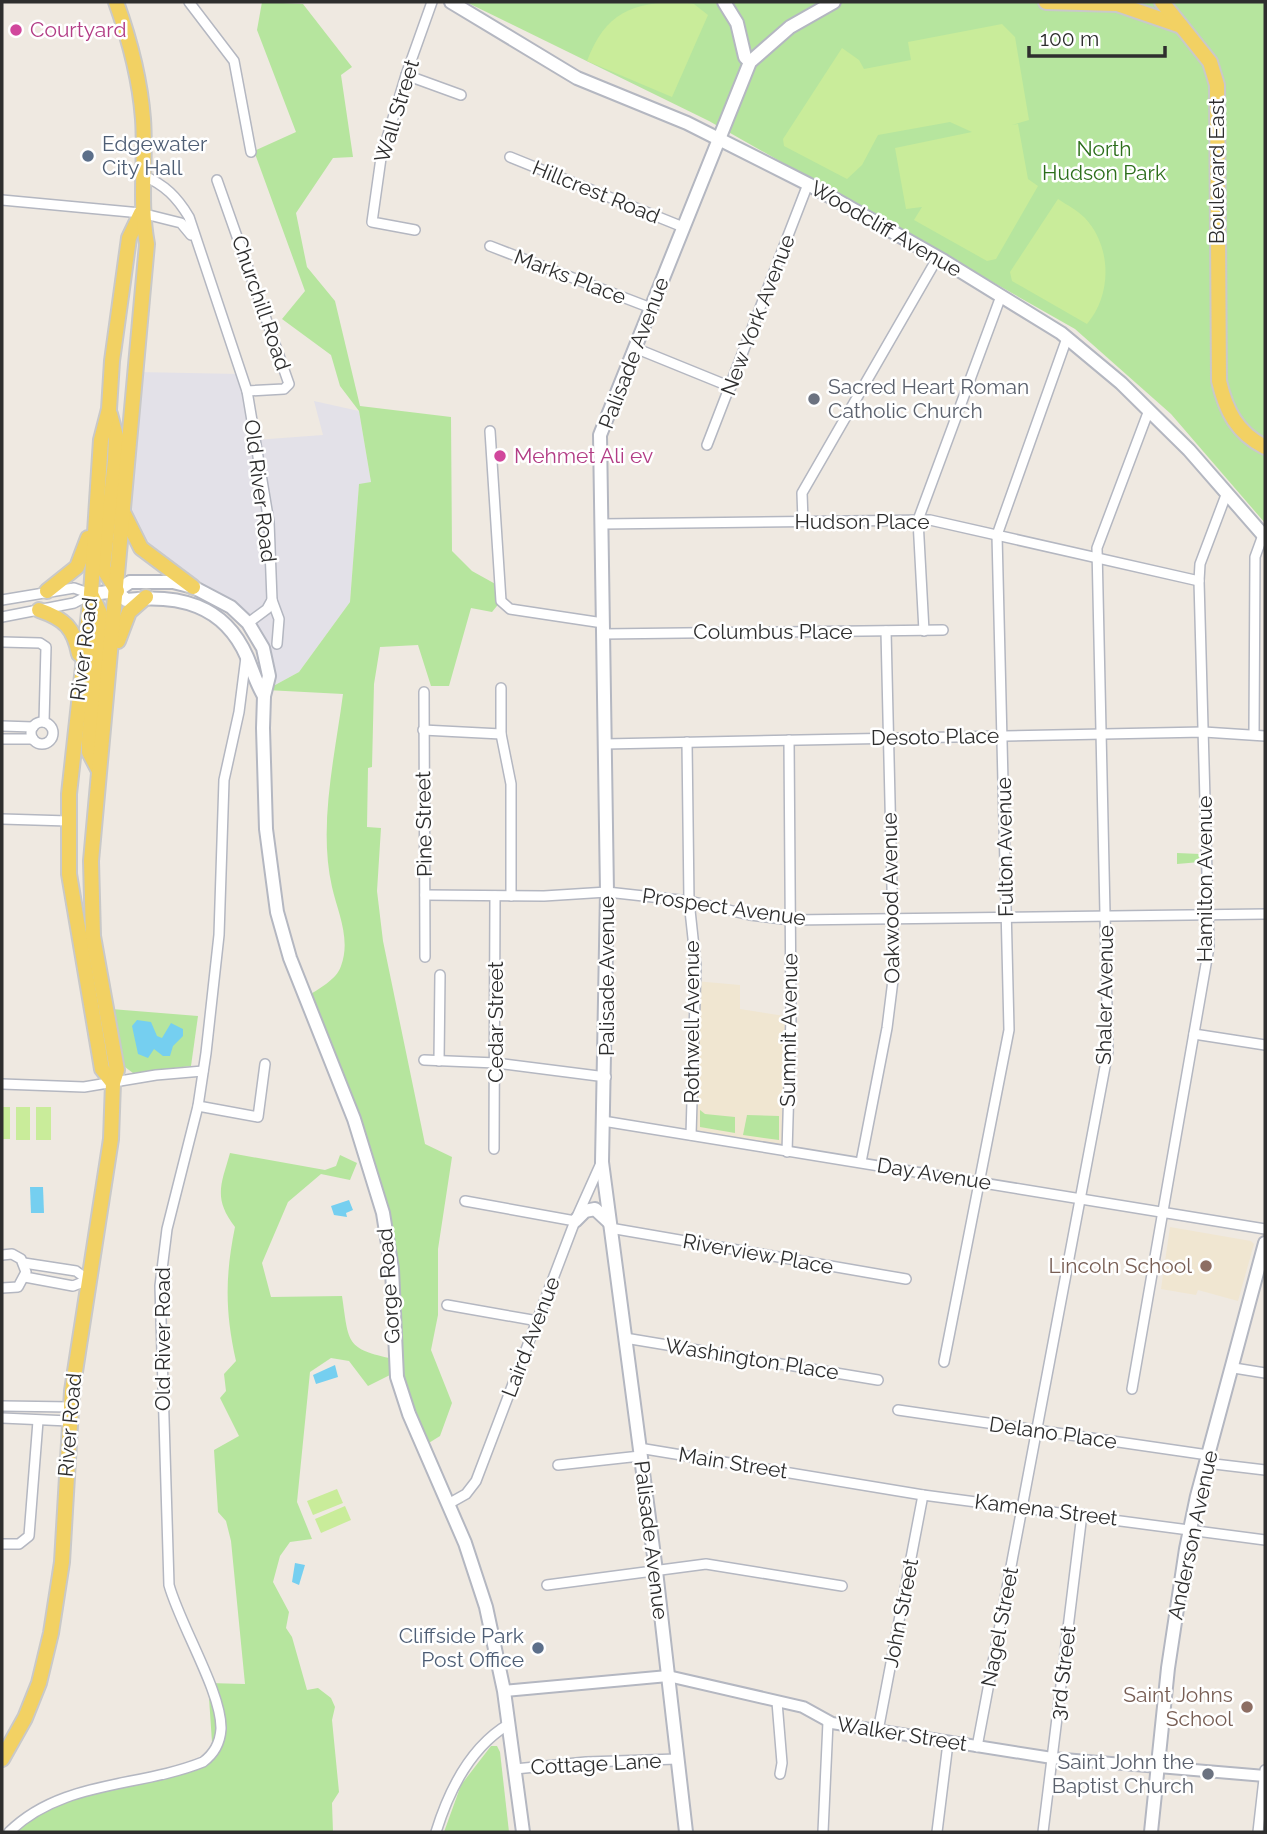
<svg xmlns="http://www.w3.org/2000/svg" width="1267" height="1834" font-family="Raleway,sans-serif">
	<style>
		.industrial { fill: #e3e1e8 }
		.education { fill: #f0e6d1 }
		.green { fill: #b6e59e }
		.pitch { fill: #c9ec9a }
		.water { fill: #75cff0 }
		.lines { fill: none; stroke-linecap: round; stroke-linejoin: round }
		.minor-casing { stroke: #b4b7c1; stroke-width: 12 }
		.tertiary-casing { stroke: #b4b7c1; stroke-width: 14 }
		.secondary-casing { stroke: #b4b7c1; stroke-width: 16 }
		.primary-casing { stroke: #c9c9c9; stroke-width: 18 }
		.minor { stroke: #fff; stroke-width: 9 }
		.tertiary { stroke: #fff; stroke-width: 10 }
		.secondary { stroke: #fff; stroke-width: 12 }
		.primary { stroke: #f2d163; stroke-width: 14 }
		.hotel-dot { fill: #d1479c; stroke: #fff; stroke-width: 2.5 }
		.service-dot { fill: #5c6f8a; stroke: #fff; stroke-width: 2.5 }
		.worship-dot { fill: #6b7280; stroke: #fff; stroke-width: 2.5 }
		.education-dot { fill: #8d6e63; stroke: #fff; stroke-width: 2.5 }
		.labels { text-anchor: middle; stroke-width: 5; stroke-linejoin: round; paint-order: stroke }
		.hotel-label { font-size: 21px; fill: #b23c85; stroke: #fff; text-anchor: start }
		.street-label { font-size: 21px; fill: #2e2e2e; stroke: #fff }
		.service-label { font-size: 21px; fill: #4e5e75; stroke: #fff; text-anchor: start }
		.park-label { font-size: 21px; fill: #2c6e1b; stroke: #fff }
		.worship-label { font-size: 21px; fill: #5b616d; stroke: #fff; text-anchor: start }
		.education-label { font-size: 21px; fill: #785e54; stroke: #fff; text-anchor: end }
	</style>
	<rect width="100%" height="100%" fill="#efe9e1"/>
	<polygon class="industrial" points="136,372 240,374 255,440 323,435 314,401 359,411 371,482 359,485 350,602 299,672 266,690 269,676 248,623 141,548 124,513"/>
	<g class="education">
		<polygon points="695,981 740,985 740,1009 791,1017 787,1152 691,1135"/>
		<polygon points="1170,1227 1251,1241 1254,1244 1238,1301 1198,1290 1196,1295 1161,1289"/>
	</g>
	<g class="green">
		<path d="M262,2L303,4L352,67L341,75L353,157L333,158L296,213L307,267L335,301L360,406L451,417L452,551L472,571L499,586L501,601L492,612L471,608L449,686H431L418,645L380,647L374,684L372,767L368,768L367,827L381,828L377,891L383,941L425,1144L452,1157L438,1249V1315L431,1350L452,1403L440,1436L424,1446L396,1372L368,1386L349,1361L331,1358L310,1372L297,1502L312,1539L290,1542L280,1556L273,1582L289,1612L286,1628L292,1637L307,1690L318,1688L331,1698L335,1707L332,1720L339,1792L332,1803L333,1832H15L32,1812L213,1757L208,1683L245,1684L231,1541L226,1521L218,1512L214,1450L239,1436L220,1398L226,1391L224,1374L236,1361C225,1312 225,1276 235,1227C213,1198 221,1185 230,1153L325,1170L336,1166L340,1155L357,1163L350,1180L321,1174L288,1202L262,1263L271,1297L342,1296C349,1343 345,1349 394,1359L383,1213L306,998C318,988 336,981 341,966C351,939 338,913 332,887C318,825 335,756 343,694L266,690L299,672L350,602L359,484L371,482L359,411L340,386L331,355L282,319L305,291L254,151L296,132L257,30Z"/>
		<polygon points="466,2 1265,2 1265,523 1171,414 1075,329 709,121"/>
		<polygon points="1177,853 1200,854 1200,862 1177,864"/>
		<polygon points="111,1009 198,1016 191,1066 133,1073 121,1064"/>
		<polygon points="700,1110 705,1114 735,1117 735,1133 700,1127"/>
		<polygon points="747,1115 779,1116 779,1140 743,1135"/>
		<polygon points="491,1746 497,1746 500,1752 509,1832 444,1832 461,1785"/>
	</g>
	<g class="pitch">
		<path d="M682,2L694,4L708,15L672,97L587,61C605,13 632,2 682,2Z"/>
		<polygon points="1002,24 1015,37 1029,120 1012,125 1018,124 1028,179 1038,186 996,259 987,261 914,220 922,207 906,209 895,148 972,132 950,122 878,135 862,165 847,179 784,146 783,139 842,48 859,60 864,69 911,60 908,42"/>
		<path d="M1058,199C1067,205 1077,210 1085,218C1112,247 1112,295 1087,324L1012,281L1010,272Z"/>
		<rect x="2" y="1107" width="8" height="32"/>
		<rect x="16" y="1107" width="14" height="33"/>
		<rect x="36" y="1107" width="15" height="33"/>
		<polygon points="337,1489 343,1503 313,1515 307,1501"/>
		<polygon points="345,1506 351,1520 321,1533 315,1519"/>
	</g>
	<g class="water">
		<polygon points="137,1020 151,1022 157,1036 162,1038 171,1023 183,1029 183,1036 173,1046 170,1056 163,1056 154,1049 148,1058 138,1054 132,1026"/>
		<polygon points="30,1187 43,1187 44,1213 31,1213"/>
		<polygon points="349,1200 353,1210 346,1213 347,1217 334,1215 331,1206"/>
		<polygon points="335,1365 338,1377 316,1384 313,1375"/>
		<polygon points="295,1563 305,1565 299,1585 292,1582"/>
	</g>
	<g class="lines">
		<defs>
			<g id="minor">
				<polyline points="189,2 234,61 251,152"/>
				<polyline points="406,75 461,95"/>
				<polyline points="510,157 683,227"/>
				<path d="M144,176C165,185 177,197 189,217L247,391L269,522L272,600L267,609L248,623"/>
				<polyline points="217,180 289,384 284,389 247,391"/>
				<polyline points="2,200 141,213 181,223 191,235"/>
				<polyline points="415,230 372,222 381,158 406,75 432,2"/>
				<polyline points="490,246 651,308"/>
				<polyline points="635,348 731,387"/>
				<polyline points="490,431 501,601 510,609 603,623"/>
				<polyline points="707,445 808,184"/>
				<polyline points="803,521 802,493 938,257"/>
				<polyline points="602,524 930,520 1199,581"/>
				<polyline points="2,600 74,588 91,594"/>
				<polyline points="272,600 279,619 277,644"/>
				<polyline points="2,617 74,603 91,594"/>
				<polyline points="924,631 918,520 1001,296"/>
				<polyline points="603,634 943,630"/>
				<polyline points="2,642 40,643 46,647 44,722"/>
				<polyline points="501,688 501,734 511,784 511,896"/>
				<polyline points="424,692 425,957"/>
				<circle cx="42" cy="733" r="11"/>
				<polyline points="2,726 33,727"/>
				<polyline points="423,730 501,734"/>
				<polyline points="1254,734 1255,557 1263,535"/>
				<polyline points="2,739 33,739"/>
				<polyline points="687,742 689,901 696,966 691,1135"/>
				<polyline points="605,744 1204,732 1265,736"/>
				<polyline points="2,819 68,821"/>
				<polyline points="425,895 544,896 607,892 689,901 750,915 791,920 1265,914"/>
				<polyline points="1194,1034 1265,1045"/>
				<polyline points="424,1060 496,1063 606,1077"/>
				<polyline points="439,1061 440,975"/>
				<polyline points="2,1084 84,1087 156,1075 203,1071"/>
				<polyline points="198,1106 258,1117 265,1064"/>
				<polyline points="603,1121 1265,1229"/>
				<polyline points="494,1149 495,896"/>
				<polyline points="787,1152 791,1017 789,740"/>
				<polyline points="861,1162 887,1028 894,972 886,631"/>
				<polyline points="465,1201 575,1221"/>
				<polyline points="610,1228 906,1279"/>
				<polyline points="2,1255 12,1254 21,1259 26,1272 18,1287 2,1288"/>
				<polyline points="24,1263 76,1271 88,1280"/>
				<polyline points="25,1277 73,1286 88,1280"/>
				<polyline points="447,1305 538,1321"/>
				<polyline points="625,1338 878,1380"/>
				<polyline points="944,1362 1009,1030 997,535 1067,338"/>
				<polyline points="1234,1368 1265,1373"/>
				<polyline points="1132,1389 1209,947 1199,581 1200,564 1226,495"/>
				<polyline points="2,1406 71,1407"/>
				<polyline points="898,1410 1208,1455"/>
				<polyline points="2,1418 69,1421"/>
				<polyline points="639,1448 923,1495 1265,1540"/>
				<polyline points="1206,1463 1265,1470"/>
				<polyline points="558,1465 640,1456"/>
				<polyline points="450,1503 466,1494 476,1481 575,1221 601,1163"/>
				<polyline points="2,1544 19,1544 29,1536 38,1421"/>
				<polyline points="547,1585 706,1564 842,1586"/>
				<polyline points="777,1702 782,1763 780,1774"/>
				<polyline points="878,1731 923,1495"/>
				<polyline points="977,1747 1108,1051 1097,548 1149,410"/>
				<polyline points="515,1769 586,1762 677,1759"/>
				<path d="M9,1832C62,1780 138,1788 203,1762C214,1754 220,1743 221,1729C222,1693 180,1625 169,1585L160,1286L167,1229L198,1106L206,1053L219,935L224,780L239,712L246,657"/>
				<path d="M436,1832C449,1790 470,1747 509,1724"/>
				<polyline points="823,1832 828,1722"/>
				<polyline points="937,1832 948,1743"/>
				<polyline points="1043,1832 1082,1514"/>
				<polyline points="1258,1832 1265,1770"/>
			</g>
			<polyline id="tertiary" points="504,1691 668,1676 803,1707 832,1723 1052,1758 1265,1776"/>
			<g id="secondary">
				<polyline points="451,2 577,78 687,123 808,184 944,261 1061,333 1121,383 1189,450 1265,537"/>
				<polyline points="724,2 737,23 745,57 750,62"/>
				<path d="M117,591L126,600C178,594 224,604 247,657C253,671 256,683 264,696"/>
				<polyline points="91,594 117,591 130,582 173,582 193,587 231,607 248,623 263,648 269,676 264,696 263,728 266,829 277,912 290,958 354,1119 383,1213 392,1269 397,1377 409,1414 465,1543 486,1607 504,1691 523,1832"/>
				<polyline points="575,1221 585,1211 595,1209 609,1222"/>
				<polyline points="686,1832 656,1571 602,1162 607,892 600,435 750,62 790,27 834,2"/>
				<polyline points="1151,1832 1168,1668 1186,1549 1197,1496 1265,1243"/>
			</g>
			<g id="primary">
				<polyline points="1046,2 1117,4 1181,26"/>
				<path d="M1162,2L1210,62L1217,85L1219,381C1226,411 1237,433 1265,447"/>
				<polyline points="110,414 116,436 115,461 103,568 117,591"/>
				<polyline points="124,514 141,548 193,587"/>
				<polyline points="47,591 77,567 88,538"/>
				<polyline points="91,594 100,613 89,739 89,752 98,769"/>
				<path d="M39,610C65,619 74,628 79,654"/>
				<polyline points="118,641 129,612 146,597"/>
				<polyline points="113,1083 102,1069 69,874 69,794 91,594 101,440 109,409 112,361 129,238 141,213"/>
				<path d="M2,1759L25,1718L39,1683L51,1633L62,1562L72,1391L111,1139L113,1083L117,1070L93,936L91,861L147,244C139,202 146,161 143,119C140,80 129,38 116,2"/>
			</g>
		</defs>
		<use href="#minor" class="minor-casing"/>
		<use href="#tertiary" class="tertiary-casing"/>
		<use href="#secondary" class="secondary-casing"/>
		<use href="#primary" class="primary-casing"/>
		<use href="#minor" class="minor"/>
		<use href="#tertiary" class="tertiary"/>
		<use href="#secondary" class="secondary"/>
		<use href="#primary" class="primary"/>
	</g>
	<g class="hotel-dot">
		<circle cx="16" cy="30" r="7"/>
		<circle cx="500" cy="456" r="7"/>
	</g>
	<g class="service-dot">
		<circle cx="88" cy="156" r="7"/>
		<circle cx="538" cy="1648" r="7"/>
	</g>
	<g class="worship-dot">
		<circle cx="814" cy="399" r="7"/>
		<circle cx="1208" cy="1774" r="7"/>
	</g>
	<g class="education-dot">
		<circle cx="1206" cy="1266" r="7"/>
		<circle cx="1247" cy="1707" r="7"/>
	</g>
	<g class="labels">
		<g class="hotel-label">
			<text x="30" y="37">Courtyard</text>
			<text x="514" y="463">Mehmet Ali ev</text>
		</g>
		<g class="street-label">
			<text transform="translate(397 111) rotate(-73)" y="7">Wall Street</text>
			<text transform="translate(1217 171) rotate(-90)" y="7">Boulevard East</text>
			<text transform="translate(596 192) rotate(22)" y="7">Hillcrest Road</text>
			<text transform="translate(886 229) rotate(30)" y="7">Woodcliff Avenue</text>
			<text transform="translate(570 277) rotate(21)" y="7">Marks Place</text>
			<text transform="translate(261 303) rotate(71)" y="7">Churchill Road</text>
			<text transform="translate(758 315) rotate(-69)" y="7">New York Avenue</text>
			<text transform="translate(634 353) rotate(-69)" y="7">Palisade Avenue</text>
			<text transform="translate(260 491) rotate(83)" y="7">Old River Road</text>
			<text x="862" y="529">Hudson Place</text>
			<text x="773" y="639">Columbus Place</text>
			<text transform="translate(84 649) rotate(-83)" y="7">River Road</text>
			<text transform="translate(935 737) rotate(-1)" y="7">Desoto Place</text>
			<text transform="translate(424 824) rotate(-91)" y="7">Pine Street</text>
			<text transform="translate(1005 847) rotate(-91)" y="7">Fulton Avenue</text>
			<text transform="translate(1205 879) rotate(-90)" y="7">Hamilton Avenue</text>
			<text transform="translate(891 898) rotate(-91)" y="7">Oakwood Avenue</text>
			<text transform="translate(724 907) rotate(8)" y="7">Prospect Avenue</text>
			<text transform="translate(607 976) rotate(-90)" y="7">Palisade Avenue</text>
			<text transform="translate(1105 995) rotate(-89)" y="7">Shaler Avenue</text>
			<text transform="translate(496 1022) rotate(-90)" y="7">Cedar Street</text>
			<text transform="translate(692 1022) rotate(-90)" y="7">Rothwell Avenue</text>
			<text transform="translate(789 1030) rotate(-89)" y="7">Summit Avenue</text>
			<text transform="translate(934 1174) rotate(9)" y="7">Day Avenue</text>
			<text transform="translate(758 1254) rotate(10)" y="7">Riverview Place</text>
			<text transform="translate(389 1286) rotate(-94)" y="7">Gorge Road</text>
			<text transform="translate(531 1337) rotate(-69)" y="7">Laird Avenue</text>
			<text transform="translate(163 1339) rotate(-90)" y="7">Old River Road</text>
			<text transform="translate(752 1359) rotate(9)" y="7">Washington Place</text>
			<text transform="translate(70 1425) rotate(-85)" y="7">River Road</text>
			<text transform="translate(1053 1433) rotate(8)" y="7">Delano Place</text>
			<text transform="translate(733 1463) rotate(9)" y="7">Main Street</text>
			<text transform="translate(1046 1510) rotate(7)" y="7">Kamena Street</text>
			<text transform="translate(1193 1535) rotate(-78)" y="7">Anderson Avenue</text>
			<text transform="translate(651 1540) rotate(83)" y="7">Palisade Avenue</text>
			<text transform="translate(901 1613) rotate(-79)" y="7">John Street</text>
			<text transform="translate(1000 1627) rotate(-79)" y="7">Nagel Street</text>
			<text transform="translate(1063 1673) rotate(-83)" y="7">3rd Street</text>
			<text transform="translate(902 1734) rotate(9)" y="7">Walker Street</text>
			<text transform="translate(596 1764) rotate(-3)" y="7">Cottage Lane</text>
		</g>
		<g class="service-label">
			<text x="102" y="151">Edgewater<tspan x="102" dy="24">City Hall</tspan></text>
			<text x="524" y="1643" text-anchor="end">Cliffside Park<tspan x="524" dy="24">Post Office</tspan></text>
		</g>
		<g class="park-label">
			<text x="1104" y="156">North<tspan x="1104" dy="24">Hudson Park</tspan></text>
		</g>
		<g class="worship-label">
			<text x="828" y="394">Sacred Heart Roman<tspan x="828" dy="24">Catholic Church</tspan></text>
			<text x="1194" y="1769" text-anchor="end">Saint John the<tspan x="1194" dy="24">Baptist Church</tspan></text>
		</g>
		<g class="education-label">
			<text x="1192" y="1273">Lincoln School</text>
			<text x="1233" y="1702">Saint Johns<tspan x="1233" dy="24">School</tspan></text>
		</g>
	</g>
	<rect width="1267" height="1834" fill="none" stroke="#2e2e2e" stroke-width="7"/>
	<path d="M1029 46v10h136v-10" fill="none" stroke="#2e2e2e" stroke-width="3.5"/>
	<text x="1040" y="46" font-size="21" fill="#2e2e2e" stroke="#ffffff" stroke-width="5" paint-order="stroke">100 m</text>
</svg>
